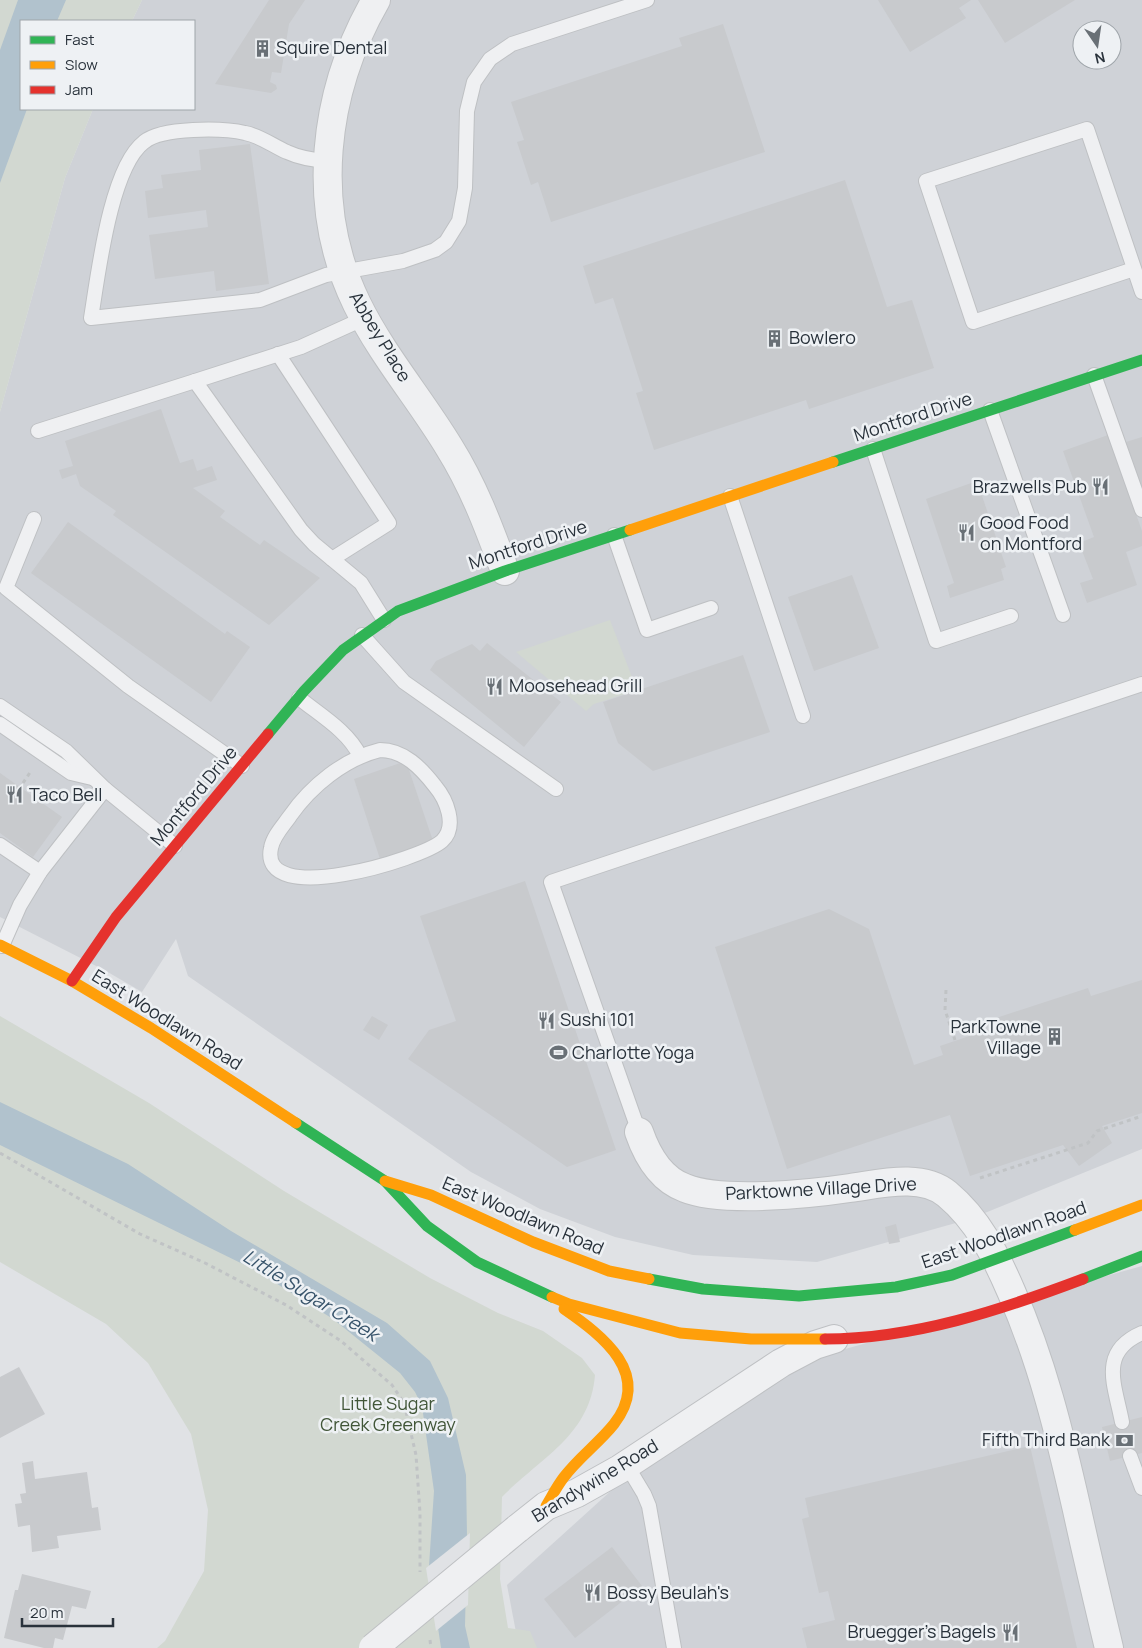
<svg xmlns="http://www.w3.org/2000/svg" width="1142" height="1648" font-family="Manrope,sans-serif">
	<style>
		.built { fill: #cfd2d7; fill-rule: evenodd }
		.green { fill: #d2d8d1 }
		.water { fill: #b1c2cd }
		.pier { fill: #e0e2e5 }
		.building { fill: #c8cacd }
		.lines { fill: none; stroke-linecap: round; stroke-linejoin: round }
		.lane-casing { stroke: #bec0c3; stroke-width: 16 }
		.street-casing { stroke: #bec0c3; stroke-width: 30 }
		.path { stroke: #c0c3c5; stroke-width: 3; stroke-dasharray: 4 4; stroke-linecap: butt }
		.lane { stroke: #eff0f2; stroke-width: 14 }
		.street { stroke: #eff0f2; stroke-width: 28 }
		.fast { stroke: #30b455; stroke-width: 11 }
		.slow { stroke: #ff9f0a; stroke-width: 11 }
		.jam { stroke: #e5322d; stroke-width: 11 }
		.street-bridge-casing { stroke: #bec0c3; stroke-width: 30; stroke-linecap: butt }
		.street-bridge { stroke: #eff0f2; stroke-width: 28 }
		.labels { text-anchor: middle; stroke-width: 5; stroke-linejoin: round; paint-order: stroke }
		.poi-label { font-size: 18px; fill: #29323b; stroke: #eef1f4; text-anchor: start }
		.street-label { font-size: 18px; fill: #29323b; stroke: #eef1f4 }
		.park-label { font-size: 18px; fill: #415638; stroke: #eef1f4 }
		.water-label { font-size: 19px; font-style: italic; fill: #38546b; stroke: #eef1f4 }
	</style>
	<rect width="100%" height="100%" fill="#e0e2e5"/>
	<g class="built">
		<path d="M142,0H1142V1149L970,1219L817,1262L693,1255L615,1237L540,1209L471,1172L188,976L176,939L142,992L106,971L0,917V412L65,178L93,109H194V21H132ZM1082,30H1112V60H1082Z"/>
		<polygon points="1142,1266 1142,1648 519,1648 507,1585 613,1489 795,1363"/>
	</g>
	<g class="green">
		<polygon points="0,0 142,0 132,21 21,21 21,109 93,109 65,178 0,412"/>
		<polygon points="610,620 637,690 594,704 586,711 516,652"/>
		<path d="M0,1016L149,1103L284,1191L430,1278L498,1313L543,1331L582,1358L595,1375C590,1436 540,1458 502,1497L500,1579L508,1628L530,1631L537,1648H157L165,1641L204,1571L208,1510L191,1434L148,1363L106,1324L0,1262Z"/>
	</g>
	<g class="water">
		<polygon points="18,0 66,0 57,21 21,21 21,109 27,109 0,183 0,50"/>
		<polygon points="0,1102 128,1164 231,1231 387,1323 430,1361 448,1398 466,1475 467,1535 465,1626 470,1648 441,1648 429,1566 434,1491 422,1406 415,1392 400,1373 333,1319 255,1270 0,1145"/>
	</g>
	<polygon class="pier" points="470,1533 468,1605 436,1631 426,1568"/>
	<g class="building">
		<polygon points="269,0 305,0 289,24 281,73 272,72 270,82 276,85 277,89 271,93 215,84"/>
		<polygon points="878,0 971,0 959,8 966,18 910,52"/>
		<polygon points="978,0 1075,0 1005,43"/>
		<polygon points="723,24 765,152 551,222 538,182 531,185 517,142 524,140 511,102 682,46 679,38"/>
		<polygon points="250,144 269,284 216,291 214,271 155,279 149,235 208,227 206,210 148,218 145,191 163,188 161,175 201,170 199,150"/>
		<polygon points="845,180 887,307 912,300 934,368 809,409 806,400 654,450 636,393 643,391 613,298 595,304 583,266"/>
		<polygon points="161,409 180,463 193,459 197,471 212,466 217,480 193,488 225,511 220,517 260,545 264,540 320,578 269,625 113,515 116,511 80,486 76,474 62,479 59,470 73,466 65,441"/>
		<polygon points="1108,435 1142,531 1142,546 1126,552 1137,585 1087,603 1080,583 1093,579 1079,543 1094,537 1063,451"/>
		<polygon points="1142,437 1142,488 1126,442"/>
		<polygon points="977,481 1006,567 1001,569 1004,580 950,598 947,586 954,583 926,499"/>
		<polygon points="68,522 225,634 227,631 250,647 211,702 31,573"/>
		<polygon points="852,575 879,648 814,671 788,597"/>
		<polygon points="487,643 561,702 524,747 430,670 436,661 472,644 480,651"/>
		<polygon points="743,655 770,732 653,771 618,743 603,702"/>
		<polygon points="406,761 433,841 380,859 354,779"/>
		<polygon points="0,773 62,817 33,857 0,833"/>
		<polygon points="525,881 616,1150 567,1167 408,1059 429,1030 456,1021 420,916"/>
		<polygon points="829,909 869,929 914,1065 943,1055 940,1046 996,1027 993,1019 1088,988 1091,996 1142,980 1142,1113 1102,1126 1112,1143 1079,1166 1063,1145 970,1176 950,1115 787,1169 715,947"/>
		<polygon points="372,1016 388,1025 379,1040 363,1030"/>
		<polygon points="896,1224 900,1242 889,1244 885,1227"/>
		<polygon points="19,1367 45,1414 0,1438 0,1377"/>
		<polygon points="1142,1417 1142,1453 1110,1461 1102,1427"/>
		<polygon points="1030,1446 1077,1648 807,1648 802,1628 835,1620 828,1591 819,1593 802,1519 809,1517 805,1498"/>
		<polygon points="33,1461 35,1479 87,1472 92,1508 98,1507 101,1530 57,1536 59,1548 32,1552 30,1525 18,1527 15,1504 22,1503 20,1494 26,1493 22,1463"/>
		<polygon points="612,1547 642,1586 575,1638 544,1599"/>
		<polygon points="22,1574 91,1591 86,1609 72,1606 63,1640 55,1638 53,1648 44,1648 4,1638 15,1590 18,1590"/>
	</g>
	<g class="lines">
		<defs>
			<g id="lane">
				<path d="M327,161C313,160 300,158 287,152C273,146 261,136 245,133C223,128 162,127 144,142C110,168 98,276 91,318L260,300L326,275L403,261L435,250L446,242L459,221L465,188L467,111L474,82L490,59L512,44L647,0"/>
				<polyline points="1134,269 973,322 926,181 1087,129 1142,292"/>
				<polyline points="365,318 301,347 195,381 301,530 314,544 361,583 384,620"/>
				<polyline points="278,354 389,523 332,559"/>
				<polyline points="1094,375 1142,510"/>
				<polyline points="990,410 1063,615"/>
				<polyline points="38,431 195,381"/>
				<polyline points="873,449 936,641 1011,616"/>
				<polyline points="730,496 803,716"/>
				<polyline points="34,519 6,588 128,686 242,766"/>
				<polyline points="614,535 647,630 711,608"/>
				<polyline points="362,635 404,682 556,789"/>
				<path d="M299,698C320,715 348,731 360,756"/>
				<polyline points="0,706 66,751 105,789 175,846"/>
				<polyline points="0,724 71,773 92,778"/>
				<path d="M380,750C404,750 421,768 435,786C446,799 458,826 442,841C422,859 258,909 271,848C273,836 284,825 290,816C311,786 344,759 380,750Z"/>
				<polyline points="0,845 40,872"/>
				<polyline points="2,946 20,905 40,872 105,789"/>
				<polyline points="639,1132 551,882 1142,684"/>
				<path d="M1122,1422C1115,1385 1098,1352 1142,1333"/>
				<polyline points="1130,1456 1142,1488"/>
				<polyline points="626,1464 644,1494 649,1506 674,1648"/>
			</g>
			<g id="street">
				<path d="M376,0C323,92 309,206 357,304C382,355 420,399 449,447C474,487 489,528 505,571"/>
				<path d="M639,1132C647,1155 660,1179 685,1188C722,1203 810,1194 850,1188C880,1184 921,1173 947,1194C978,1220 995,1254 1011,1291C1042,1361 1060,1435 1077,1510C1087,1556 1098,1602 1109,1648"/>
				<polyline points="517,1529 546,1506 577,1493 620,1469 781,1363 815,1345 834,1339"/>
			</g>
		</defs>
		<use href="#lane" class="lane-casing"/>
		<use href="#street" class="street-casing"/>
		<g class="path">
			<polyline points="23,783 31,771"/>
			<polyline points="946,990 945,1010 955,1040"/>
			<polyline points="0,1153 140,1234 205,1263 286,1305 341,1341 392,1385 404,1403 416,1455 420,1513 420,1572"/>
			<polyline points="980,1178 1088,1143 1097,1131 1142,1116"/>
			<polyline points="430,1640 431,1648"/>
		</g>
		<use href="#lane" class="lane"/>
		<use href="#street" class="street"/>
		<g class="fast">
			<polyline points="833,462 1142,360"/>
			<polyline points="268,734 304,691 343,650 398,611 505,571 630,530"/>
			<polyline points="296,1123 385,1181 427,1226 477,1262 552,1297"/>
			<polyline points="649,1279 703,1289 799,1296 896,1287 952,1275 1075,1230"/>
			<polyline points="1083,1279 1142,1256"/>
		</g>
		<g class="slow">
			<polyline points="630,530 833,462"/>
			<polyline points="0,945 72,981 151,1028 296,1123"/>
			<polyline points="385,1181 431,1195 533,1242 609,1271 649,1279"/>
			<polyline points="1075,1230 1142,1205"/>
			<polyline points="552,1297 569,1304 680,1333 751,1339 825,1339"/>
			<path d="M546,1506C552,1496 557,1486 564,1477C579,1457 599,1443 614,1424C653,1374 603,1336 564,1309"/>
		</g>
		<g class="jam">
			<polyline points="72,981 116,917 268,734"/>
			<path d="M825,1339C914,1339 1001,1310 1083,1279"/>
		</g>
		<defs>
			<polyline id="street-bridge" points="373,1648 517,1529"/>
		</defs>
		<use href="#street-bridge" class="street-bridge-casing"/>
		<use href="#street-bridge" class="street-bridge"/>
	</g>
	<defs>
		<symbol id="building-bare" viewBox="-9 -9 18 18"><path d="M-4-6H4V6H1V3H-1V6H-4ZM-2.5-4.3h1.7v1.8h-1.7ZM.8-4.3h1.7v1.8H.8ZM-2.5-1h1.7V.8h-1.7ZM.8-1h1.7V.8H.8Z" fill="#697076" stroke="#eef1f4" stroke-width="2.5" paint-order="stroke"/></symbol>
		<symbol id="restaurant-bare" viewBox="-9 -9 18 18"><path d="M-5-6h1v4h1v-4h1v4h1v-4h1v5L-1.5 .5V6h-2V.5L-5-1ZM5-6V6H3V1.5H1.5Q1.5-4 5-6Z" fill="#697076" stroke="#eef1f4" stroke-width="2.5" paint-order="stroke"/></symbol>
		<symbol id="stadium-bare" viewBox="-9 -9 18 18"><path d="M0-5a6.5 5 0 1 0 0 10a6.5 5 0 1 0 0-10ZM-3.5-1.8h7v3.6h-7Z" fill="#697076" stroke="#eef1f4" stroke-width="2.5" paint-order="stroke"/></symbol>
		<symbol id="bank-bare" viewBox="-9 -9 18 18"><path d="M-6-4H6V4H-6ZM0-2.3a2.3 2.3 0 1 0 0 4.6a2.3 2.3 0 1 0 0-4.6Z" fill="#697076" stroke="#eef1f4" stroke-width="2.5" paint-order="stroke"/></symbol>
	</defs>
	<g fill-rule="evenodd">
		<use href="#building-bare" x="250" y="36" width="25" height="25"/>
		<use href="#building-bare" x="762" y="326" width="25" height="25"/>
		<use href="#restaurant-bare" x="1088" y="474" width="25" height="25"/>
		<use href="#restaurant-bare" x="954" y="520" width="25" height="25"/>
		<use href="#restaurant-bare" x="482" y="674" width="25" height="25"/>
		<use href="#restaurant-bare" x="2" y="782" width="25" height="25"/>
		<use href="#restaurant-bare" x="534" y="1008" width="25" height="25"/>
		<use href="#building-bare" x="1042" y="1024" width="25" height="25"/>
		<use href="#stadium-bare" x="546" y="1040" width="25" height="25"/>
		<use href="#bank-bare" x="1112" y="1428" width="25" height="25"/>
		<use href="#restaurant-bare" x="580" y="1580" width="25" height="25"/>
		<use href="#restaurant-bare" x="998" y="1620" width="25" height="25"/>
	</g>
	<g class="labels">
		<g class="poi-label">
			<text x="276" y="54">Squire Dental</text>
			<text x="789" y="344">Bowlero</text>
			<text x="1087" y="493" text-anchor="end">Brazwells Pub</text>
			<text x="980" y="529">Good Food<tspan x="980" dy="21">on Montford</tspan></text>
			<text x="509" y="692">Moosehead Grill</text>
			<text x="29" y="801">Taco Bell</text>
			<text x="560" y="1026">Sushi 101</text>
			<text x="1041" y="1033" text-anchor="end">ParkTowne<tspan x="1041" dy="21">Village</tspan></text>
			<text x="572" y="1059">Charlotte Yoga</text>
			<text x="1110" y="1446" text-anchor="end">Fifth Third Bank</text>
			<text x="607" y="1599">Bossy Beulah's</text>
			<text x="996" y="1638" text-anchor="end">Bruegger's Bagels</text>
		</g>
		<g class="street-label">
			<text transform="translate(380 337) rotate(59)" y="6">Abbey Place</text>
			<text transform="translate(913 417) rotate(-18)" y="6">Montford Drive</text>
			<text transform="translate(528 545) rotate(-18)" y="6">Montford Drive</text>
			<text transform="translate(194 796) rotate(-50)" y="6">Montford Drive</text>
			<text transform="translate(167 1020) rotate(32)" y="6">East Woodlawn Road</text>
			<text transform="translate(821 1189) rotate(-3)" y="6">Parktowne Village Drive</text>
			<text transform="translate(523 1216) rotate(23)" y="6">East Woodlawn Road</text>
			<text transform="translate(1004 1235) rotate(-19)" y="6">East Woodlawn Road</text>
			<text transform="translate(595 1481) rotate(-31)" y="6">Brandywine Road</text>
		</g>
		<g class="park-label">
			<text x="388" y="1410">Little Sugar<tspan x="388" dy="21">Creek Greenway</tspan></text>
		</g>
		<g class="water-label">
			<text transform="translate(311 1295) rotate(32)" y="7">Little Sugar Creek</text>
		</g>
	</g>
	<rect x="20" y="20" width="175" height="90" fill="#eef1f4" stroke="#9fa5aa"/>
	<rect x="30" y="36" width="25" height="8" fill="#30b455" stroke="#9fa5aa"/>
	<text x="65" y="45" font-size="15" fill="#29323b">Fast</text>
	<rect x="30" y="61" width="25" height="8" fill="#ff9f0a" stroke="#9fa5aa"/>
	<text x="65" y="70" font-size="15" fill="#29323b">Slow</text>
	<rect x="30" y="86" width="25" height="8" fill="#e5322d" stroke="#9fa5aa"/>
	<text x="65" y="95" font-size="15" fill="#29323b">Jam</text>
	<g transform="translate(1097 45) rotate(167)"><circle r="24" fill="#eef1f4" stroke="#9fa5aa"/>
	<path d="M0-4L9 19L0 12L-9 19Z" fill="#697076"/>
	<text y="-8" font-size="14" font-weight="bold" text-anchor="middle" fill="#29323b">N</text>
	</g>
	<path d="M22 1618v8h91v-8" fill="none" stroke="#29323b" stroke-width="2.5"/>
	<text x="30" y="1618" font-size="15" fill="#29323b" stroke="#eef1f4" stroke-width="4" paint-order="stroke">20 m</text>
</svg>
